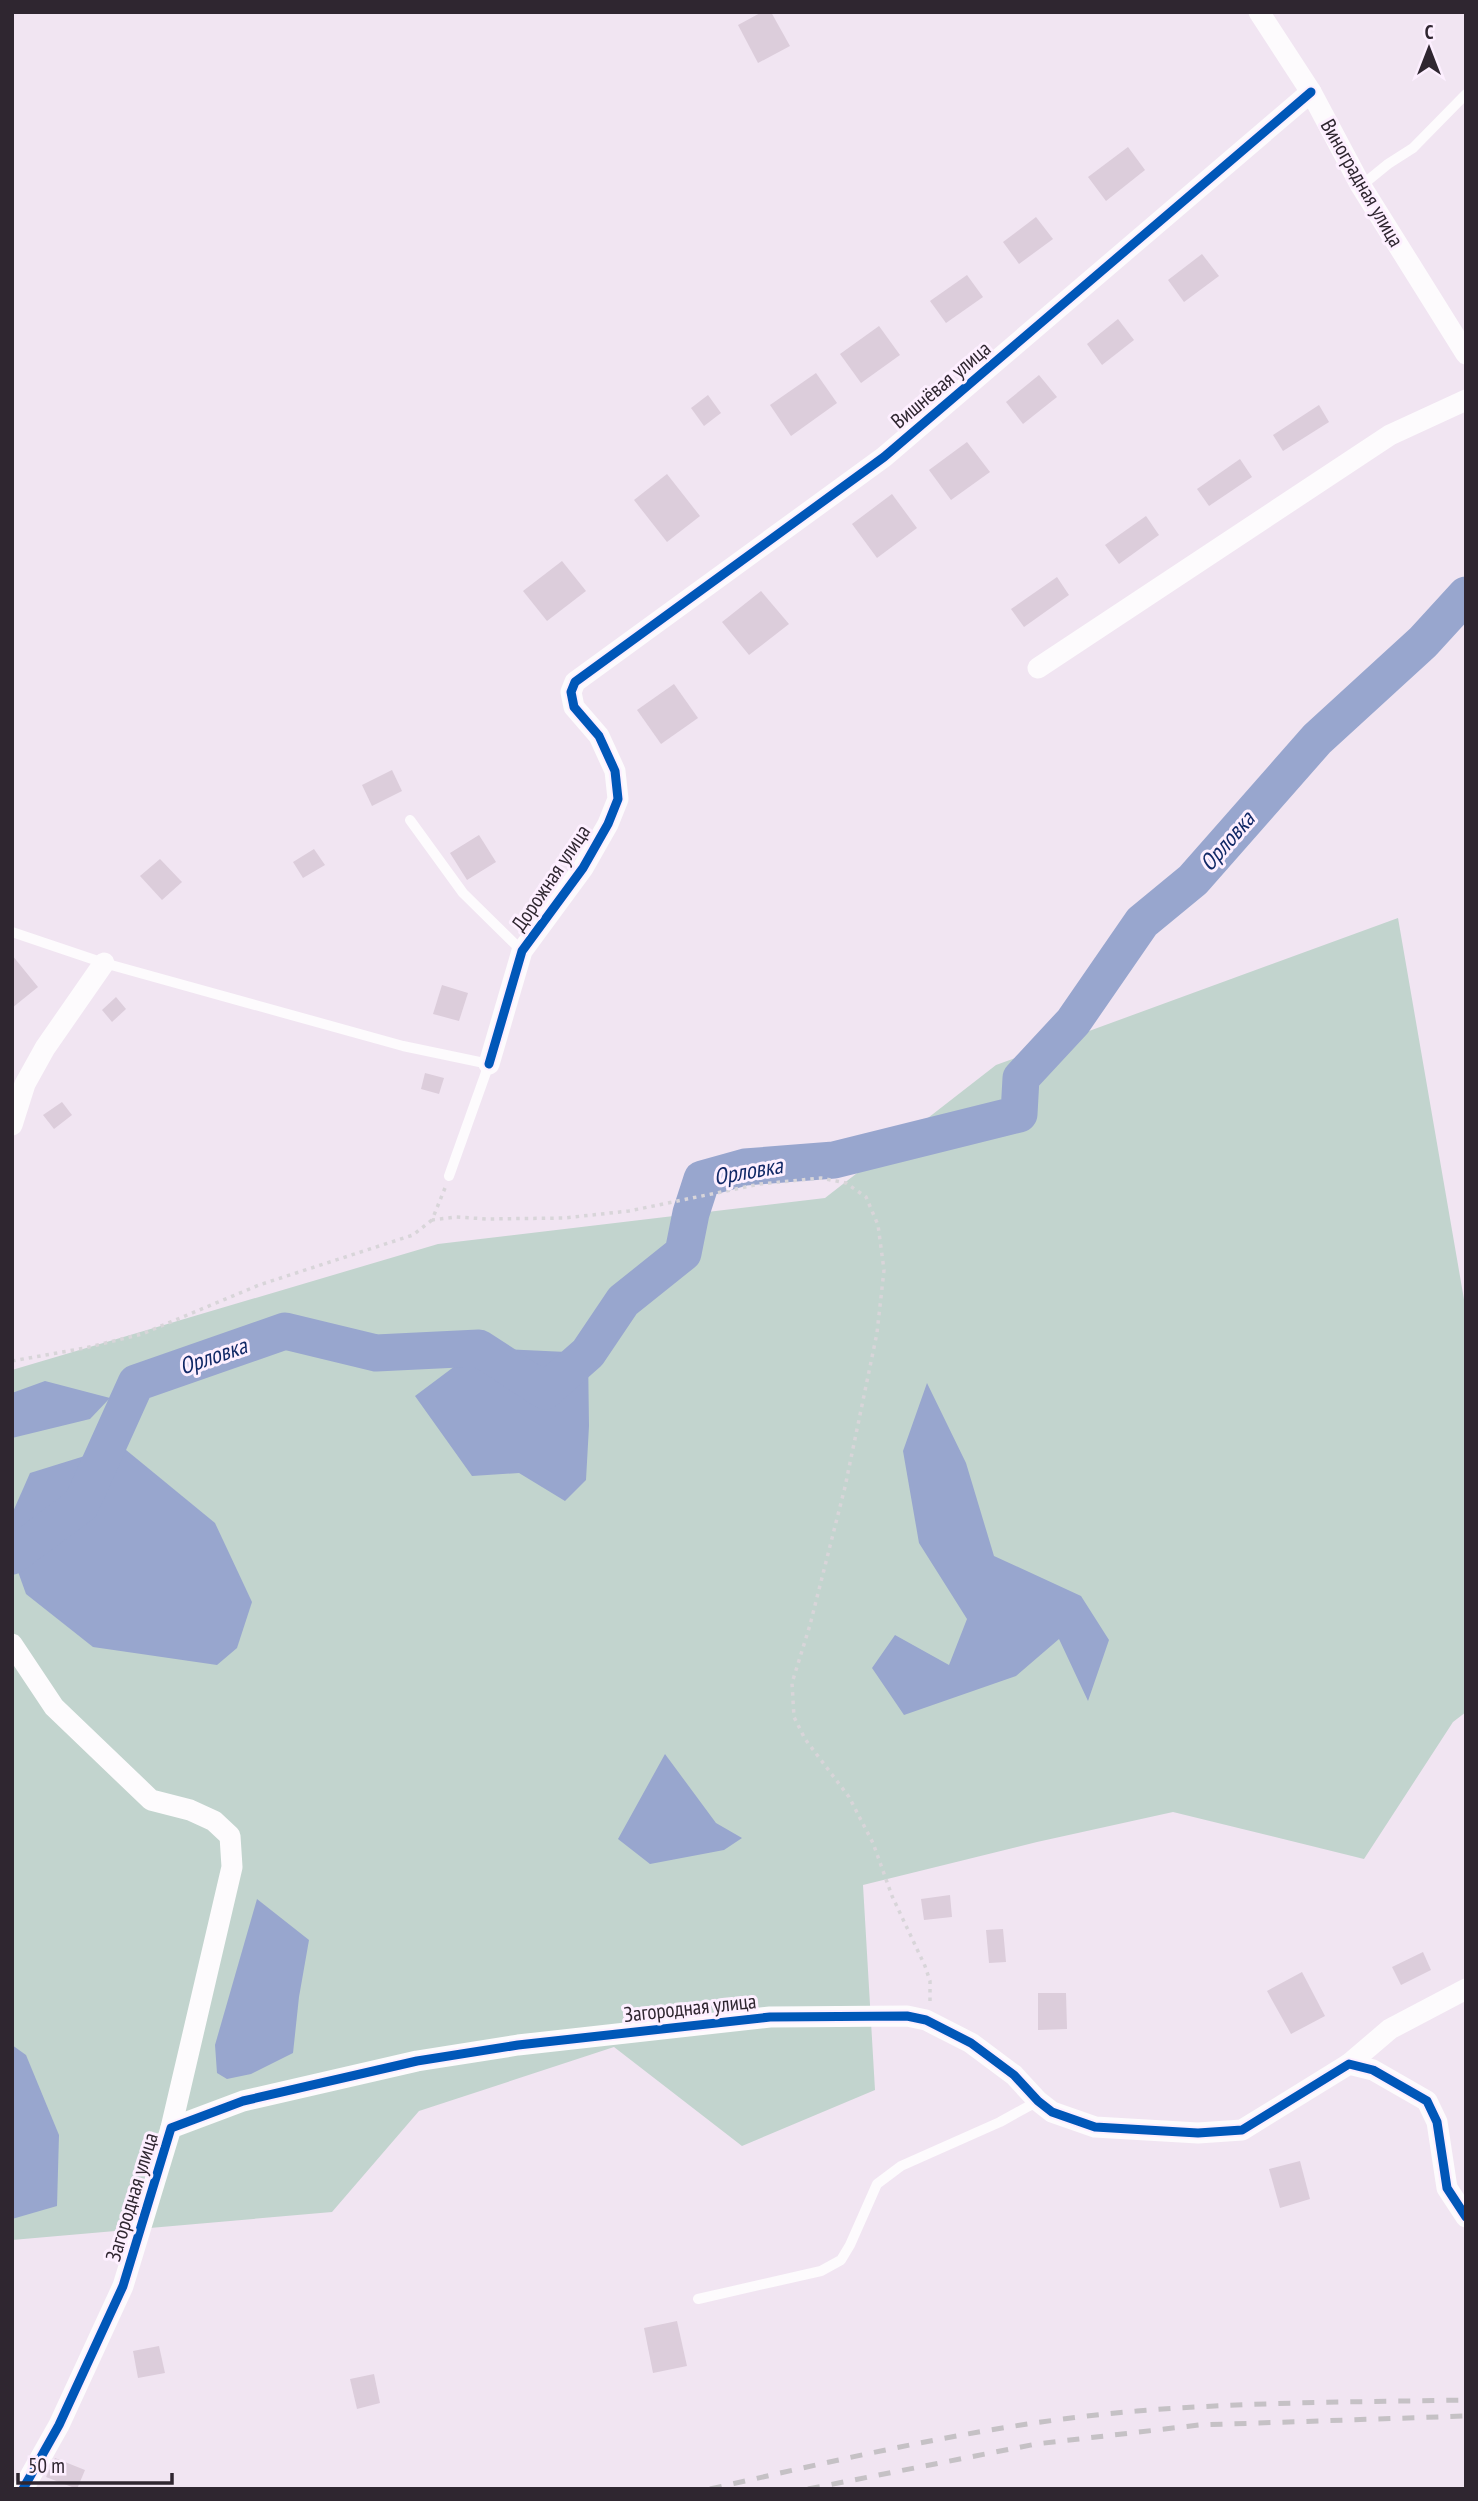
<svg xmlns="http://www.w3.org/2000/svg" width="1478" height="2501" font-family="'PT Sans Narrow',sans-serif">
	<style>
		.green { fill: #c2d4ce }
		.water { fill: #98a6ce }
		.lines { fill: none; stroke-linecap: round; stroke-linejoin: round }
		.river { stroke: #98a6ce; stroke-width: 37 }
		.building { fill: #dccddb }
		.path { stroke: #d8d5d9; stroke-width: 3.5; stroke-dasharray: 3.5 5; stroke-linecap: butt }
		.lane { stroke: #fdfbfd; stroke-width: 10 }
		.street { stroke: #fdfbfd; stroke-width: 21 }
		.rail { stroke: #c5c1c5; stroke-width: 5; stroke-dasharray: 12 12; stroke-linecap: butt }
		.cycleway-casing { stroke: #fdefff; stroke-width: 13 }
		.cycleway { stroke: #0057b8; stroke-width: 9 }
		.labels { text-anchor: middle; stroke-width: 6; stroke-linejoin: round; paint-order: stroke }
		.street-label { font-size: 21px; fill: #2f2630; stroke: #fdefff }
		.water-label { font-size: 23px; font-style: italic; fill: #102866; stroke: #fdefff }
	</style>
	<rect width="100%" height="100%" fill="#f1e5f2"/>
	<polygon class="green" points="1398,918 1466,1311 1466,1712 1453,1722 1364,1859 1173,1812 1037,1842 863,1885 875,2090 742,2146 614,2047 419,2111 332,2212 12,2240 12,1370 438,1244 825,1198 996,1065"/>
	<g class="water">
		<polygon points="479,1348 588,1353 589,1426 586,1480 565,1501 519,1473 472,1476 415,1396"/>
		<polygon points="45,1381 110,1398 90,1419 12,1438 12,1393"/>
		<polygon points="927,1383 966,1463 994,1556 1081,1596 1109,1640 1088,1701 1059,1639 1016,1676 904,1715 872,1668 895,1635 949,1665 967,1619 919,1543 903,1451"/>
		<polygon points="120,1445 215,1523 252,1602 237,1648 217,1665 93,1647 26,1594 12,1555 12,1514 30,1473"/>
		<polygon points="665,1754 716,1823 742,1838 724,1850 650,1864 618,1839"/>
		<polygon points="257,1899 309,1940 299,1997 293,2053 251,2074 227,2079 217,2073 215,2045"/>
		<polygon points="12,2045 26,2055 59,2135 57,2206 12,2219"/>
	</g>
	<g class="lines">
		<polyline class="river" points="12,1556 81,1505 136,1383 285,1331 376,1353 479,1348 545,1391 588,1353 623,1301 683,1253 691,1213 702,1179 745,1167 834,1160 1019,1114 1021,1078 1073,1022 1142,922 1193,880 1317,739 1423,642 1466,595"/>
	</g>
	<g class="building">
		<polygon points="762,12 771,12 790,46 758,63 738,25"/>
		<polygon points="1128,147 1145,170 1106,201 1088,177"/>
		<polygon points="1036,217 1053,239 1019,264 1003,242"/>
		<polygon points="1202,254 1219,276 1184,302 1168,280"/>
		<polygon points="967,275 983,297 946,323 930,301"/>
		<polygon points="1118,319 1134,340 1102,365 1087,344"/>
		<polygon points="879,326 900,355 861,383 840,354"/>
		<polygon points="816,373 837,403 791,436 770,405"/>
		<polygon points="1039,375 1057,397 1023,424 1006,402"/>
		<polygon points="708,395 721,413 704,426 691,408"/>
		<polygon points="1319,405 1329,422 1283,451 1273,435"/>
		<polygon points="967,442 990,472 951,500 929,470"/>
		<polygon points="1240,459 1252,477 1209,506 1197,489"/>
		<polygon points="667,474 700,516 667,542 634,500"/>
		<polygon points="892,494 917,528 877,558 852,524"/>
		<polygon points="1146,516 1159,535 1119,564 1105,545"/>
		<polygon points="562,561 586,591 547,621 523,591"/>
		<polygon points="1057,577 1069,595 1024,627 1011,609"/>
		<polygon points="761,591 789,624 749,655 722,622"/>
		<polygon points="674,684 698,718 661,744 637,710"/>
		<polygon points="392,770 402,791 372,806 362,785"/>
		<polygon points="479,835 496,862 467,880 450,853"/>
		<polygon points="314,849 325,865 303,878 293,862"/>
		<polygon points="160,859 182,882 162,900 140,876"/>
		<polygon points="12,955 38,987 12,1008"/>
		<polygon points="442,985 468,993 459,1021 433,1014"/>
		<polygon points="116,997 126,1009 112,1022 102,1010"/>
		<polygon points="425,1073 444,1078 439,1094 421,1089"/>
		<polygon points="62,1102 72,1115 54,1129 43,1115"/>
		<polygon points="950,1895 952,1917 924,1920 921,1899"/>
		<polygon points="1003,1929 1006,1962 989,1963 986,1930"/>
		<polygon points="1423,1952 1431,1970 1401,1985 1392,1967"/>
		<polygon points="1302,1972 1325,2016 1291,2034 1267,1991"/>
		<polygon points="1038,1993 1066,1993 1067,2029 1038,2030"/>
		<polygon points="1300,2161 1310,2199 1280,2208 1269,2169"/>
		<polygon points="677,2321 687,2366 653,2373 644,2328"/>
		<polygon points="159,2346 165,2373 138,2378 133,2351"/>
		<polygon points="374,2374 380,2403 357,2409 350,2379"/>
		<polygon points="55,2458 85,2470 77,2489 46,2477"/>
	</g>
	<g class="lines">
		<g class="path">
			<polyline points="445,1188 432,1220 456,1217 487,1219 564,1218 629,1211 760,1184 821,1178 846,1183 866,1197 878,1225 884,1270 877,1333 845,1487 810,1625 792,1683 794,1717 805,1739 849,1797 873,1843 892,1896 925,1966 930,1981 930,2001"/>
			<polyline points="12,1361 85,1348 142,1334 259,1285 413,1235 432,1220"/>
		</g>
		<g class="lane">
			<polyline points="1361,186 1388,164 1413,148 1466,94"/>
			<polyline points="410,820 463,893 522,951"/>
			<polyline points="12,932 104,963 403,1046 489,1064 449,1176"/>
			<polyline points="698,2299 821,2271 841,2260 850,2245 877,2184 901,2166 1000,2122 1038,2101"/>
		</g>
		<g class="street">
			<polyline points="1259,12 1311,92 1361,186 1466,354"/>
			<polyline points="1038,668 1390,435 1466,400"/>
			<polyline points="489,1064 522,951 583,868 608,824 618,799 615,771 599,736 574,707 571,692 575,682 884,457 1311,92"/>
			<polyline points="12,1125 25,1084 45,1048 104,963"/>
			<polyline points="12,1644 54,1707 151,1800 190,1810 214,1821 230,1836 232,1867 171,2128"/>
			<polyline points="1349,2064 1390,2029 1466,1989"/>
			<polyline points="23,2489 59,2425 123,2286 171,2128 243,2101 417,2061 518,2045 770,2017 907,2016 926,2020 971,2043 1014,2075 1038,2101 1052,2112 1095,2127 1198,2133 1242,2130 1349,2064 1373,2070 1427,2101 1437,2122 1447,2188 1466,2217"/>
		</g>
		<g class="rail">
			<path d="M710,2489C851,2457 993,2423 1137,2411C1246,2402 1356,2402 1466,2400"/>
			<polyline points="808,2489 1036,2444 1199,2425 1466,2416"/>
		</g>
		<defs>
			<g id="cycleway">
				<polyline points="489,1064 522,951 583,868 608,824 618,799 615,771 599,736 574,707 571,692 575,682 884,457 1311,92"/>
				<polyline points="23,2489 59,2425 123,2286 171,2128 243,2101 417,2061 518,2045 770,2017 907,2016 926,2020 971,2043 1014,2075 1038,2101 1052,2112 1095,2127 1198,2133 1242,2130 1349,2064 1373,2070 1427,2101 1437,2122 1447,2188 1466,2217"/>
			</g>
		</defs>
		<use href="#cycleway" class="cycleway-casing"/>
		<use href="#cycleway" class="cycleway"/>
	</g>
	<g class="labels">
		<g class="street-label">
			<text transform="translate(1362 183) rotate(60)" y="7">Виноградная улица</text>
			<text transform="translate(941 385) rotate(-40)" y="7">Вишнёвая улица</text>
			<text transform="translate(551 878) rotate(-56)" y="7">Дорожная улица</text>
			<text transform="translate(690 2008) rotate(-6)" y="7">Загородная улица</text>
			<text transform="translate(132 2197) rotate(-73)" y="7">Загородная улица</text>
		</g>
		<g class="water-label">
			<text transform="translate(1227 841) rotate(-49)" y="8">Орловка</text>
			<text transform="translate(748 1171) rotate(-10)" y="8">Орловка</text>
			<text transform="translate(213 1356) rotate(-19)" y="8">Орловка</text>
		</g>
	</g>
	<rect width="1478" height="2501" fill="none" stroke="#2f2630" stroke-width="28"/>
	<g transform="translate(1429 49)" stroke="#fdefff" stroke-width="5" paint-order="stroke">
	<path d="M0-5L12 26L0 18L-12 26Z" fill="#2f2630"/>
	<text y="-10" font-size="19" font-weight="bold" text-anchor="middle" fill="#2f2630">С</text>
	</g>
	<path d="M18 2473v10h154v-10" fill="none" stroke="#2f2630" stroke-width="3.5"/>
	<text x="28" y="2473" font-size="21" fill="#2f2630" stroke="#fdefff" stroke-width="5" paint-order="stroke">50 m</text>
</svg>
